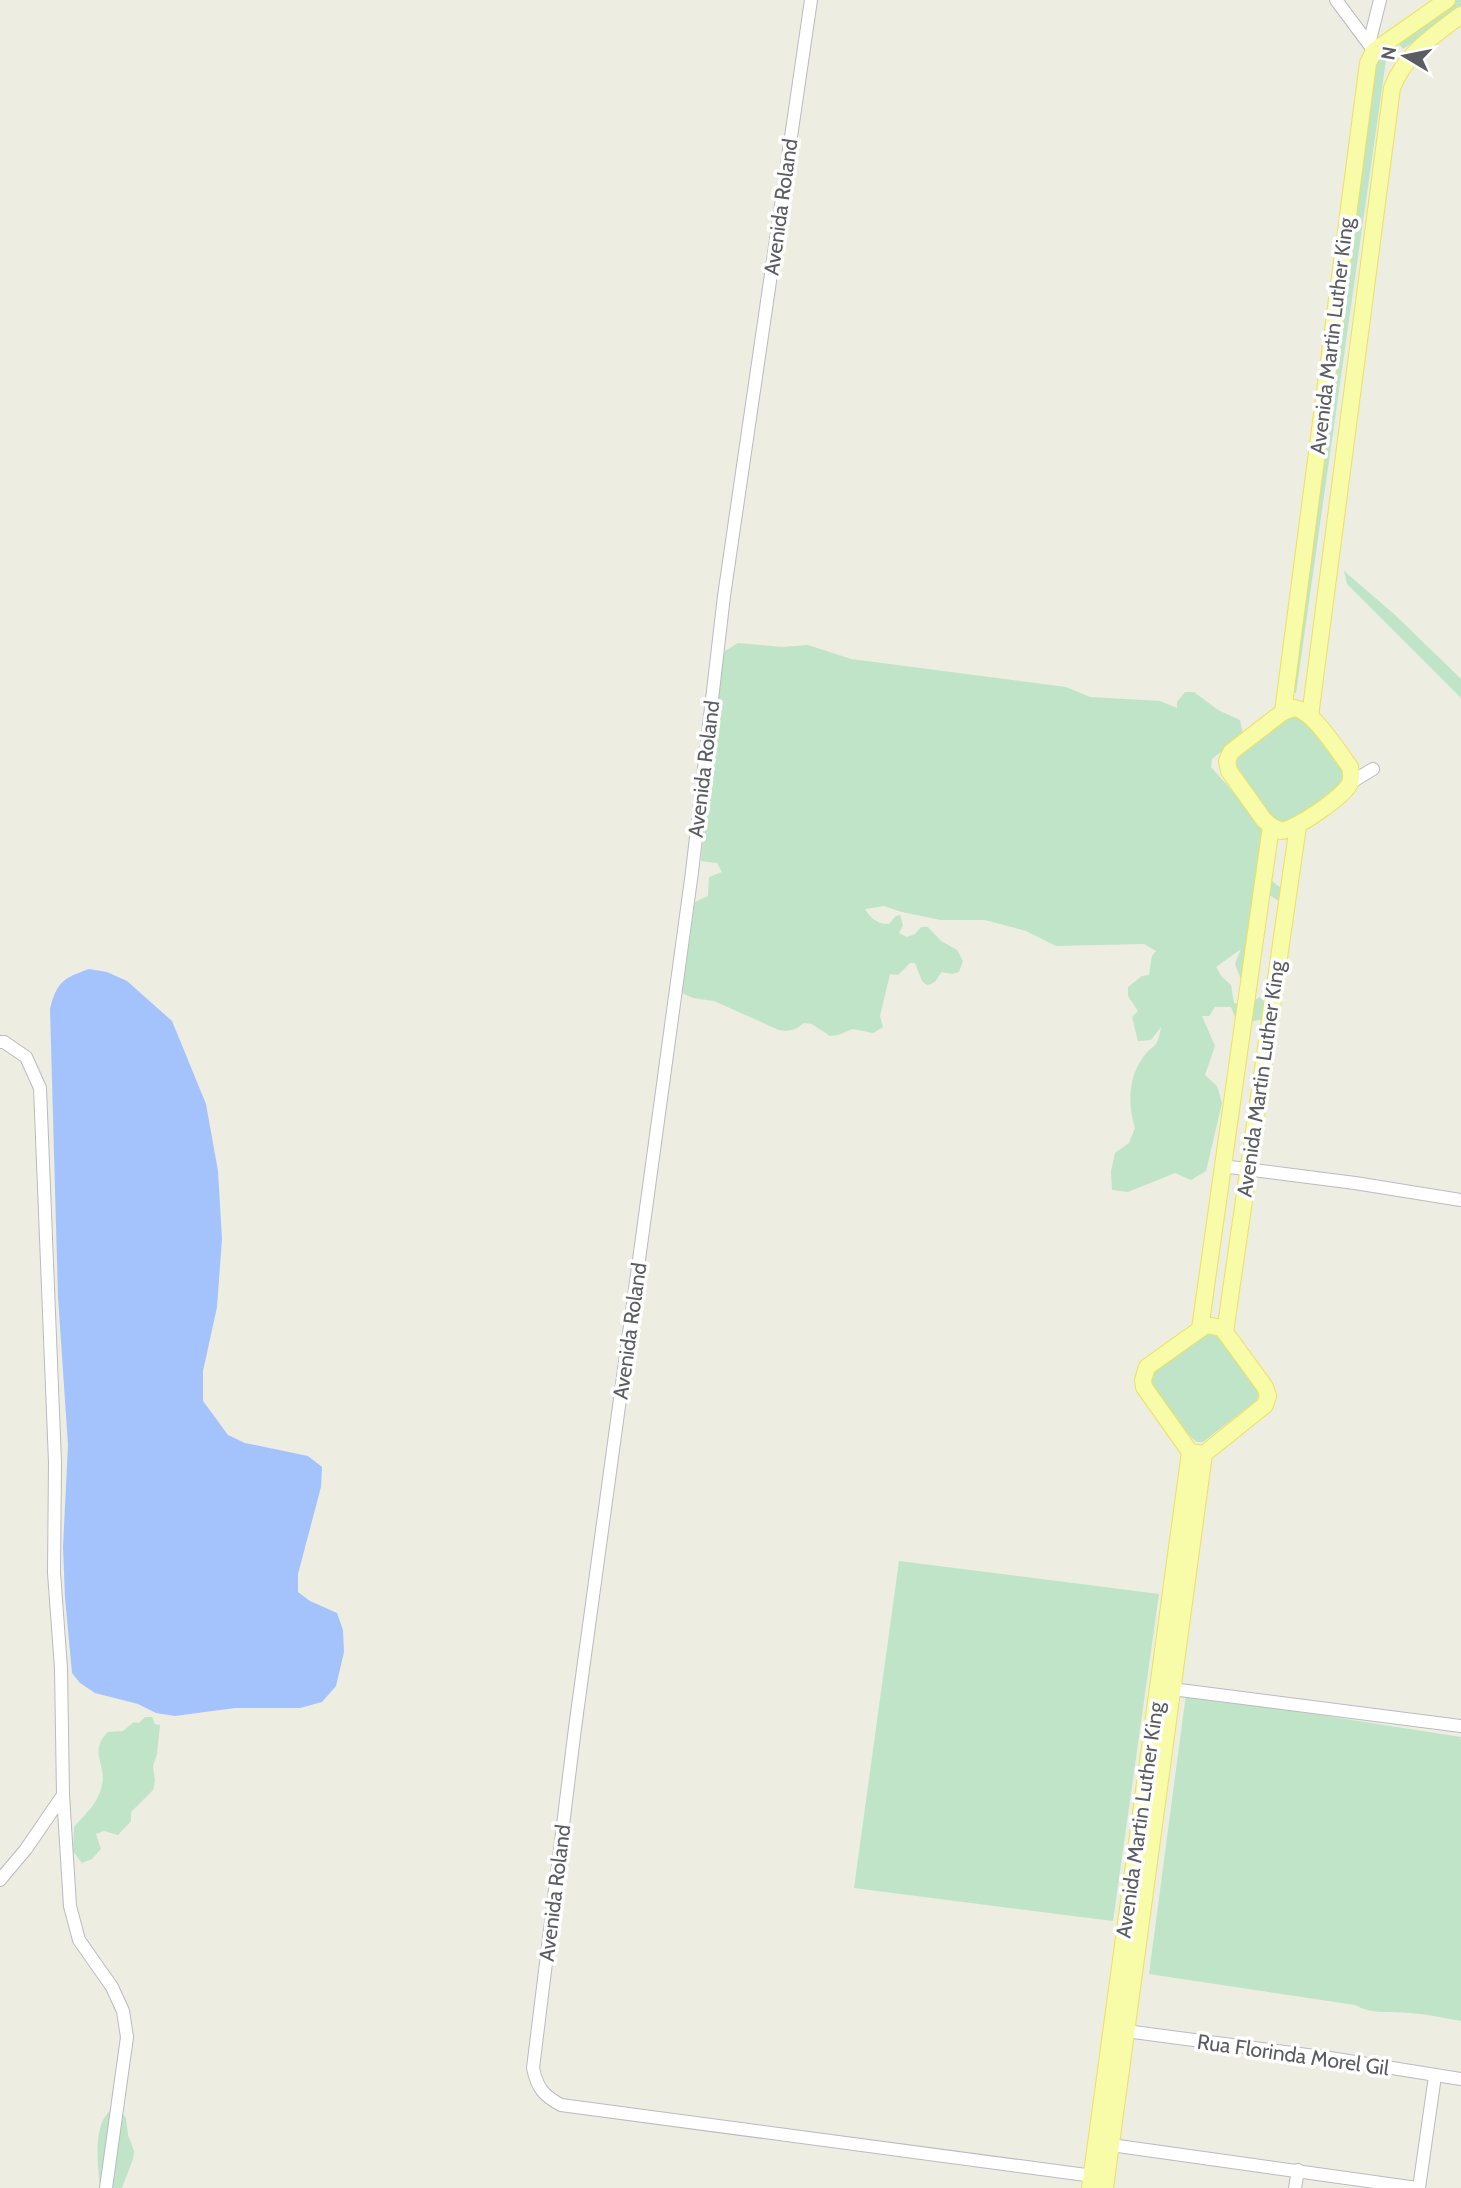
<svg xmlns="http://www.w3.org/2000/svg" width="1461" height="2188" font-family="Cabin,sans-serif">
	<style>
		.green { fill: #bfe4c7 }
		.water { fill: #a4c3fc }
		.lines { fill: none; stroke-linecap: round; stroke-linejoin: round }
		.minor-casing { stroke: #babbc1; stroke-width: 14 }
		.major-casing { stroke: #ece25c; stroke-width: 18 }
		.minor { stroke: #fff; stroke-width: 12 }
		.major { stroke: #f8fca8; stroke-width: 16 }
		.labels { text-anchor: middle; stroke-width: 7; stroke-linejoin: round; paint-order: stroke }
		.street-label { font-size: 21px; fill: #5b5d63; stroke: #fff }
	</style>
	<rect width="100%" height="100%" fill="#edede2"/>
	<g class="green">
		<polygon points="1455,0 1461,0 1461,9 1403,49 1397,41"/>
		<polygon points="1381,54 1386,60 1296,693 1288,692 1375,58"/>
		<polygon points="1344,571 1395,615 1461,679 1461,698 1347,584"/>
		<path d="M738,643L782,647L808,645L851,659L1066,687L1090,697L1160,701L1177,708V702L1185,692H1194L1218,710L1240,720L1243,734L1212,759L1211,767L1266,829L1268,878L1281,888L1279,901L1264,892L1242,982L1235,964L1241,949L1216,967L1222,977L1231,985L1234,1003L1244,1005L1260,997L1267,1004L1266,1019L1253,1021L1249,1027L1236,1020L1231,1007H1215L1209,1016H1202L1215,1046L1205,1075L1217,1086L1222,1103L1206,1171L1191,1180L1175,1173L1128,1192L1112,1190L1111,1171L1115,1153L1129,1143L1135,1128C1128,1106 1128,1079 1142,1059C1153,1042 1157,1052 1161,1027L1151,1040L1138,1041L1132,1017L1138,1011L1128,996V987L1142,976L1149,975L1152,956L1156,951L1144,944L1056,946L1026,931L985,920H941L902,912L884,906L865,909C870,918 879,925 889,924L896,916L900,915L903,925L899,933L907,937L915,934L921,927H928L941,941L957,950L963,961L959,972L952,974L942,972C935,979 938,983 927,985L922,981L915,963H910L898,975L890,974L880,1016L883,1027L873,1033L853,1029L838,1035L830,1036L812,1024L804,1023C796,1030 789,1032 779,1030L714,1001L693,998L682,993L695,902L708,896L709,877L722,872L717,863L701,861L718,676L725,651Z"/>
		<polygon points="1301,715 1342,770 1343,779 1339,785 1288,825 1275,822 1236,765 1238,758 1290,717"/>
		<polygon points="1207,1334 1217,1336 1259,1390 1257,1400 1203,1442 1197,1442 1190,1436 1149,1383 1152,1372"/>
		<polygon points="899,1561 1159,1594 1113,1921 854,1888"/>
		<path d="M1186,1694L1461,1737V2021C1444,2018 1427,2014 1410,2013C1390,2011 1374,2015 1355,2005L1149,1974Z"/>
		<path d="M145,1717H152L155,1724L160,1725L157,1754L153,1766L155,1781L153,1790L131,1812V1821L118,1835L104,1831L96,1834L101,1849L92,1859L82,1863L73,1851L74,1827C86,1813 98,1804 102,1785C107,1766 88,1751 108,1732L123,1731L134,1722L139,1723Z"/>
		<path d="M111,2110L120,2111L126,2118L128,2135L134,2151L133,2159L122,2188H100C98,2165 92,2125 111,2110Z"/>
	</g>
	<path class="water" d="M89,969L107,972L127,981L172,1021L206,1104L218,1171L222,1239L217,1307L203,1371V1401L228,1435L245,1443L308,1456L322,1467L321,1487L298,1574V1592L310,1601L337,1613L343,1630L344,1652L336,1686L322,1702L300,1708H235L175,1716L156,1713L138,1704L95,1693L80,1683L72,1673L65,1598L63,1547L68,1445L58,1297L50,1009C57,981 64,978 89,969Z"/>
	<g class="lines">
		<defs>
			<g id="minor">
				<path d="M811,0L724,596L692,872L575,1728L533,2068C537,2088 544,2096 561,2105L1101,2177"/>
				<polyline points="1336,0 1374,51"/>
				<polyline points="1369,44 1380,0"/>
				<polyline points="1350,783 1373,769"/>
				<polyline points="0,1042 4,1042 26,1057 40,1088 55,1462 54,1573 61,1668 63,1795 70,1906 79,1940 112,1987 123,2011 127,2037 106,2188"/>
				<polyline points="1222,1166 1355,1183 1461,1200"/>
				<polyline points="1172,1689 1461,1726"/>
				<polyline points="0,1880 26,1849 63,1795"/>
				<polyline points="1126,2031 1330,2058 1461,2079"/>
				<polyline points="1111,2145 1417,2188"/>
				<polyline points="1295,2188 1298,2170"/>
				<polyline points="1419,2188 1435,2076"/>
			</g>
			<g id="major">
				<path d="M1294,708C1313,710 1338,751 1350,767C1351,772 1352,778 1350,783C1345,796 1295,830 1281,831L1271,826L1264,820L1229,771L1227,761L1231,752L1283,712Z"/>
				<polyline points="1283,712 1368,63 1374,51 1447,0"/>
				<path d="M1310,716L1392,88C1405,54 1433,36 1461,15"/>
				<polygon points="1206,1325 1222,1328 1265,1387 1268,1396 1265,1405 1204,1454 1190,1452 1144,1387 1143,1380 1147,1367"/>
				<polyline points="1200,1329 1271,826"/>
				<polyline points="1225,1332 1298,826"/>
				<polyline points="1090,2188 1190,1452"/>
				<polyline points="1105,2188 1204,1454"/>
			</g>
		</defs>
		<use href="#minor" class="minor-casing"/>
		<use href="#major" class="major-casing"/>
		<use href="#minor" class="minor"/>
		<use href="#major" class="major"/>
	</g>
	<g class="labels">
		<g class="street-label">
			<text transform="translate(781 207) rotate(-82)" y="7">Avenida Roland</text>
			<text transform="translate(1332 336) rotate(-83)" y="7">Avenida Martin Luther King</text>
			<text transform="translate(704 769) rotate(-83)" y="7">Avenida Roland</text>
			<text transform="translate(1261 1079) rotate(-82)" y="7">Avenida Martin Luther King</text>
			<text transform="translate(630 1331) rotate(-82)" y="7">Avenida Roland</text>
			<text transform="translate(1140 1820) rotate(-82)" y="7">Avenida Martin Luther King</text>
			<text transform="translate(555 1893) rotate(-83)" y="7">Avenida Roland</text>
			<text transform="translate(1293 2055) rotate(8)" y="7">Rua Florinda Morel Gil</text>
		</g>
	</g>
	<g transform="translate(1405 56) rotate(280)" stroke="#ffffff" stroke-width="5" paint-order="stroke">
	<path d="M0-5L12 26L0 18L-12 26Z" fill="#5b5d63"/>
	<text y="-10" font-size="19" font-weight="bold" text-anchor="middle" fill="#5b5d63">N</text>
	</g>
</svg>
